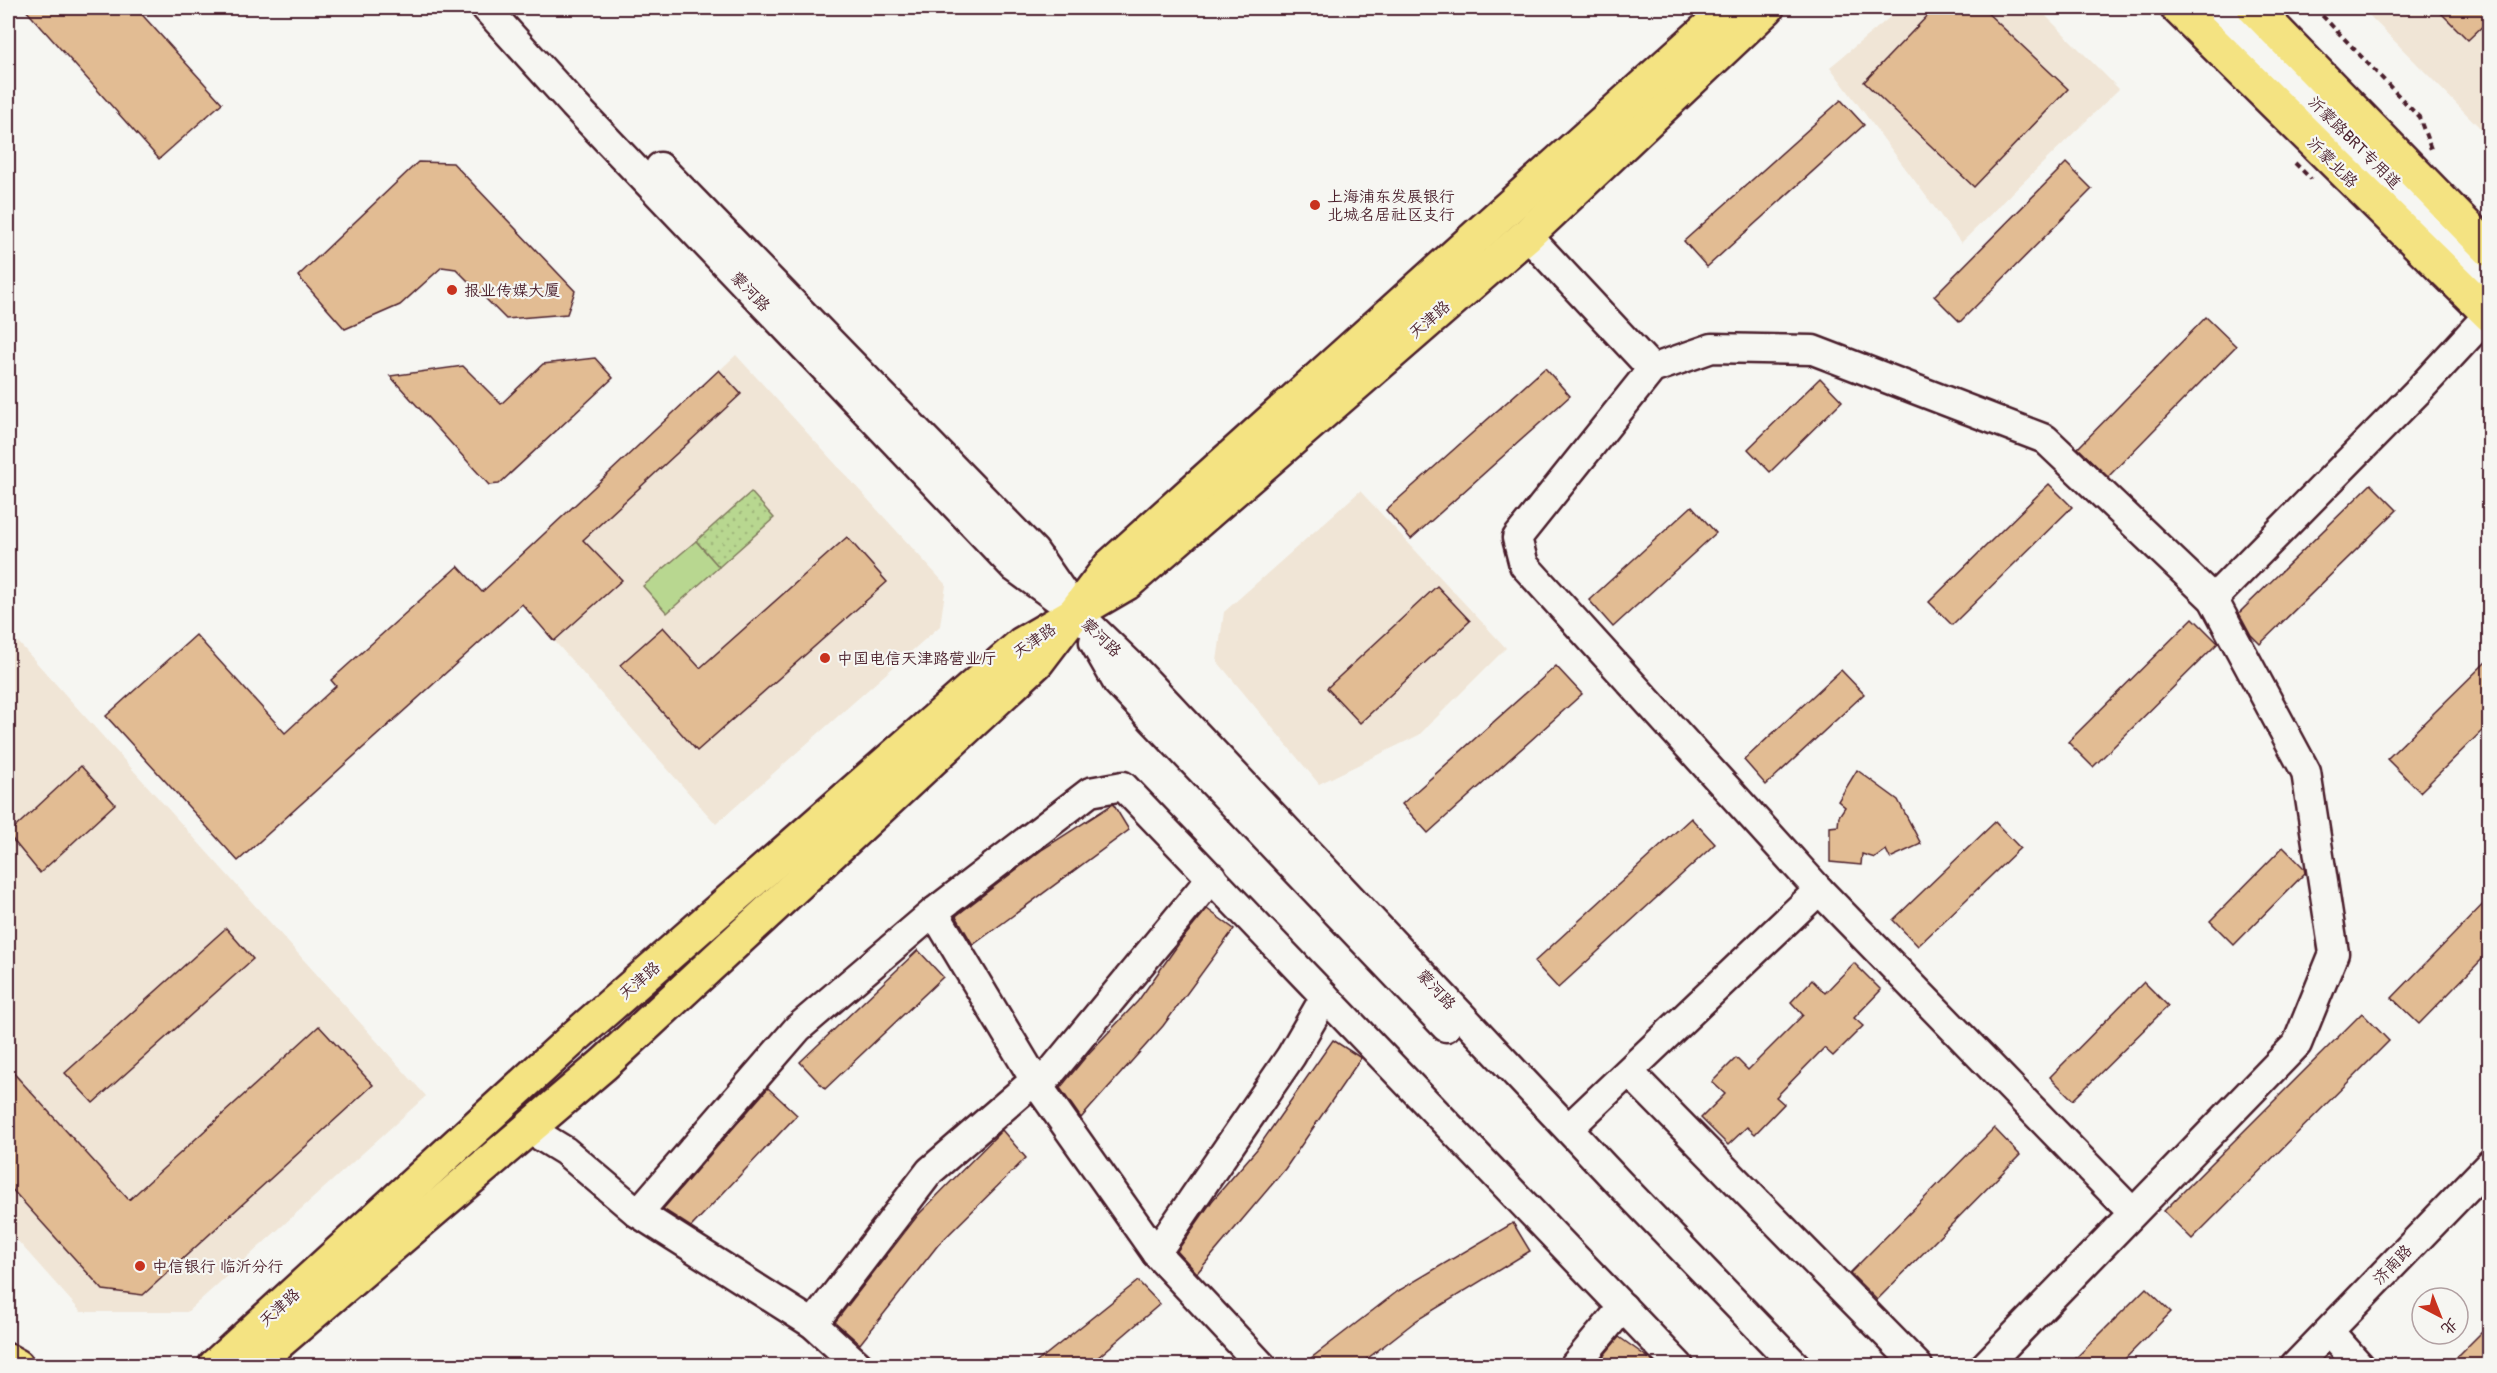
<svg xmlns="http://www.w3.org/2000/svg" width="2497" height="1373" font-family="Pangolin,'LXGW WenKai TC',sans-serif">
	<style>
		.built { fill: #f0e5d6 }
		.green { fill: url(#green-dots); stroke: #817b5e; stroke-width: 1.5 }
		.pitch { fill: #b8d790; stroke: #817b5e; stroke-width: 1.5 }
		.building { fill: #e2bc93; stroke: #4a1f2b; stroke-width: 1.5 }
		.lines { fill: none; stroke-linecap: round; stroke-linejoin: round }
		.minor-casing { stroke: #4a1f2b; stroke-width: 33 }
		.major-casing { stroke: #4a1f2b; stroke-width: 38 }
		.path { stroke: #4a1f2b; stroke-width: 4; stroke-dasharray: 6 4.5; stroke-linecap: butt }
		.minor { stroke: #f6f6f2; stroke-width: 28 }
		.major { stroke: #f4e382; stroke-width: 33 }
		.poi-dot { fill: #c8321e; stroke: #f6f6f2; stroke-width: 2 }
		.labels { text-anchor: middle; stroke-width: 4.5; stroke-linejoin: round; paint-order: stroke }
		.street-label { font-size: 16px; fill: #4a1f2b; stroke: #f6f6f2 }
		.poi-label { font-size: 16px; fill: #4a1f2b; stroke: #f6f6f2; text-anchor: start }
	</style>
	<defs>
		<pattern id="green-dots" width="8" height="8" patternUnits="userSpaceOnUse" patternTransform="scale(1.5)"><rect width="8" height="8" fill="#b8d790"/><path d="M2 2h.1M6 6h.1" fill="none" stroke="#a0b87c" stroke-width="1.8" stroke-linecap="round"/></pattern>
	</defs>
	<rect width="100%" height="100%" fill="#f6f6f2"/>
	<filter id="ink" filterUnits="userSpaceOnUse"><feTurbulence type="fractalNoise" baseFrequency=".0167" numOctaves="2"/><feDisplacementMap in="SourceGraphic" scale="12" xChannelSelector="R" yChannelSelector="G"/><feConvolveMatrix kernelMatrix="1 2 1 2 8 2 1 2 1" color-interpolation-filters="sRGB"/></filter>
	<g filter="url(#ink)">
		<g class="built">
			<polygon points="1901,8 2038,8 2119,89 1961,243 1830,67"/>
			<polygon points="2362,8 2489,8 2489,137"/>
			<polygon points="736,355 946,585 940,626 716,824 498,577"/>
			<polygon points="1360,491 1506,648 1419,735 1319,784 1217,661 1224,612"/>
			<polygon points="18,642 426,1096 187,1312 81,1312 8,1230 8,652"/>
		</g>
		<polygon class="green" points="751,492 774,518 719,567 696,541"/>
		<polygon class="pitch" points="696,541 719,567 667,613 643,586"/>
		<g class="building">
			<polygon points="24,8 136,8 222,103 159,159"/>
			<polygon points="1935,8 1982,8 2068,89 1974,187 1864,82"/>
			<polygon points="2436,8 2490,8 2490,19 2468,40"/>
			<polygon points="1841,100 1864,125 1707,267 1684,241"/>
			<polygon points="418,162 453,163 575,291 567,314 506,319 456,269 442,267 400,305 345,329 298,276"/>
			<polygon points="2066,163 2092,189 1960,322 1934,296"/>
			<polygon points="2206,317 2236,346 2108,477 2078,448"/>
			<polygon points="595,358 613,378 499,484 489,485 390,376 463,366 501,404 543,364"/>
			<polygon points="1545,368 1570,396 1411,539 1386,510"/>
			<polygon points="719,370 741,394 583,540 622,580 554,641 522,604 238,861 106,716 196,635 285,733 336,686 331,680 458,566 482,592"/>
			<polygon points="1820,378 1842,401 1770,472 1748,449"/>
			<polygon points="2049,484 2072,507 1952,625 1929,602"/>
			<polygon points="2371,484 2397,510 2260,644 2251,635 2239,613"/>
			<polygon points="1692,506 1716,533 1613,627 1589,600"/>
			<polygon points="847,537 887,582 697,751 620,665 663,627 700,668"/>
			<polygon points="1437,586 1470,621 1360,723 1327,688"/>
			<polygon points="2193,618 2218,643 2093,767 2068,742"/>
			<polygon points="2490,658 2490,723 2420,792 2387,759"/>
			<polygon points="1556,666 1582,694 1428,833 1402,804"/>
			<polygon points="1841,670 1864,694 1766,785 1744,760"/>
			<polygon points="81,766 115,804 40,873 8,834"/>
			<polygon points="1857,770 1898,800 1921,844 1890,858 1886,850 1875,858 1862,854 1861,865 1830,862 1830,827 1838,826 1839,816 1845,807 1838,801"/>
			<polygon points="1113,804 1129,830 973,945 956,916 1043,849"/>
			<polygon points="1691,818 1715,844 1558,988 1534,962"/>
			<polygon points="1995,822 2020,848 1918,946 1893,920"/>
			<polygon points="2283,847 2304,868 2305,873 2234,945 2210,921"/>
			<polygon points="2490,897 2490,951 2419,1024 2392,998"/>
			<polygon points="1207,909 1234,929 1163,1026 1081,1118 1060,1088 1088,1054 1138,1001 1180,942"/>
			<polygon points="226,928 253,959 93,1103 65,1073"/>
			<polygon points="918,950 943,977 825,1089 800,1062"/>
			<polygon points="1854,963 1881,990 1854,1018 1863,1026 1833,1056 1824,1048 1776,1097 1784,1104 1755,1134 1747,1127 1728,1145 1701,1118 1725,1094 1712,1082 1736,1058 1748,1070 1803,1015 1791,1002 1812,980 1825,993"/>
			<polygon points="2144,982 2168,1006 2073,1100 2050,1077"/>
			<polygon points="2362,1013 2389,1041 2192,1239 2164,1211"/>
			<polygon points="319,1026 373,1085 143,1295 103,1290 8,1185 8,1067 129,1200"/>
			<polygon points="1333,1040 1361,1058 1285,1169 1197,1273 1177,1251 1212,1201 1257,1149"/>
			<polygon points="768,1088 797,1115 691,1227 663,1209"/>
			<polygon points="1994,1128 2020,1155 1877,1300 1850,1273"/>
			<polygon points="1002,1130 1026,1158 938,1245 860,1344 835,1322 918,1215"/>
			<polygon points="1513,1223 1530,1251 1417,1320 1359,1365 1302,1365 1398,1291"/>
			<polygon points="1138,1281 1160,1304 1089,1365 1033,1365"/>
			<polygon points="2146,1288 2171,1312 2119,1365 2069,1365"/>
			<polygon points="2490,1324 2490,1365 2449,1365"/>
			<polygon points="1619,1337 1650,1359 1656,1365 1596,1365"/>
		</g>
		<g class="lines">
			<defs>
				<g id="minor">
					<polyline points="486,8 574,105 1015,568 1077,613 1134,668 1620,1184 1796,1366"/>
					<polyline points="2221,8 2490,276"/>
					<polyline points="660,167 1034,551 1066,597"/>
					<polyline points="1527,235 1652,369"/>
					<polyline points="2213,599 2417,392 2489,314"/>
					<polyline points="1094,642 1117,682 1446,1027"/>
					<polyline points="934,912 1090,792 1123,786 1679,1366"/>
					<polyline points="1629,1072 1918,1366"/>
					<polyline points="1039,1087 1212,877"/>
					<polyline points="1569,1128 1819,890"/>
					<polyline points="529,1129 565,1151 638,1213 813,1324 859,1366"/>
					<polyline points="638,1213 798,1028 934,912 1039,1087 1156,1253 1262,1366"/>
					<polyline points="1156,1253 1291,1056 1325,997"/>
					<polyline points="813,1324 930,1171 1035,1080"/>
					<polyline points="2335,1338 2360,1366"/>
					<polyline points="1574,1366 1623,1307"/>
					<polyline points="1985,1366 2297,1044 2334,953 2306,772 2213,599 2045,439 1813,350 1712,348 1652,369 1517,538 1524,565 1819,890 2133,1213"/>
					<polyline points="2295,1366 2490,1164"/>
				</g>
				<g id="major">
					<polyline points="2178,8 2490,315"/>
					<polyline points="2254,8 2490,250"/>
					<polyline points="8,1361 17,1366"/>
					<polyline points="215,1366 577,1035 1022,644 1127,583 1527,235 1767,8"/>
					<polyline points="251,1366 604,1064 1037,662 1110,566 1730,8"/>
				</g>
			</defs>
			<use href="#minor" class="minor-casing"/>
			<use href="#major" class="major-casing"/>
			<g class="path">
				<polyline points="2315,8 2419,117 2431,149"/>
				<polyline points="2295,163 2311,179"/>
			</g>
			<use href="#minor" class="minor"/>
			<use href="#major" class="major"/>
		</g>
	</g>
	<g class="poi-dot">
		<circle cx="1315" cy="205" r="6"/>
		<circle cx="452" cy="290" r="6"/>
		<circle cx="825" cy="658" r="6"/>
		<circle cx="140" cy="1266" r="6"/>
	</g>
	<g class="labels">
		<g class="street-label">
			<text transform="translate(2355 142) rotate(45)" y="6">沂蒙路BRT专用道</text>
			<text transform="translate(2333 162) rotate(45)" y="6">沂蒙北路</text>
			<text transform="translate(751 291) rotate(46)" y="6">蒙河路</text>
			<text transform="translate(1429 319) rotate(-41)" y="6">天津路</text>
			<text transform="translate(1102 637) rotate(44)" y="6">蒙河路</text>
			<text transform="translate(1034 640) rotate(-34)" y="6">天津路</text>
			<text transform="translate(639 980) rotate(-41)" y="6">天津路</text>
			<text transform="translate(1437 989) rotate(47)" y="6">蒙河路</text>
			<text transform="translate(2392 1264) rotate(-46)" y="6">济南路</text>
			<text transform="translate(279 1307) rotate(-42)" y="6">天津路</text>
		</g>
		<g class="poi-label">
			<text x="1327" y="202">上海浦东发展银行<tspan x="1327" dy="18">北城名居社区支行</tspan></text>
			<text x="464" y="296">报业传媒大厦</text>
			<text x="837" y="664">中国电信天津路营业厅</text>
			<text x="152" y="1272">中信银行 临沂分行</text>
		</g>
	</g>
	<rect width="2497" height="1373" fill="none" stroke="#f6f6f2" stroke-width="30"/>
	<rect x="15" y="15" width="2467" height="1343" fill="none" stroke="#4a1f2b" stroke-width="2" filter="url(#ink)"/>
	<g transform="translate(2440 1316) rotate(138)"><circle r="28" fill="#f6f6f2" stroke="#b1a0a2" stroke-width="1.5"/>
	<path d="M0-4.5L10 22L0 15L-10 22Z" fill="#c8321e"/>
	<text y="-9" font-size="16" font-weight="bold" text-anchor="middle" fill="#4a1f2b">北</text>
	</g>
</svg>
